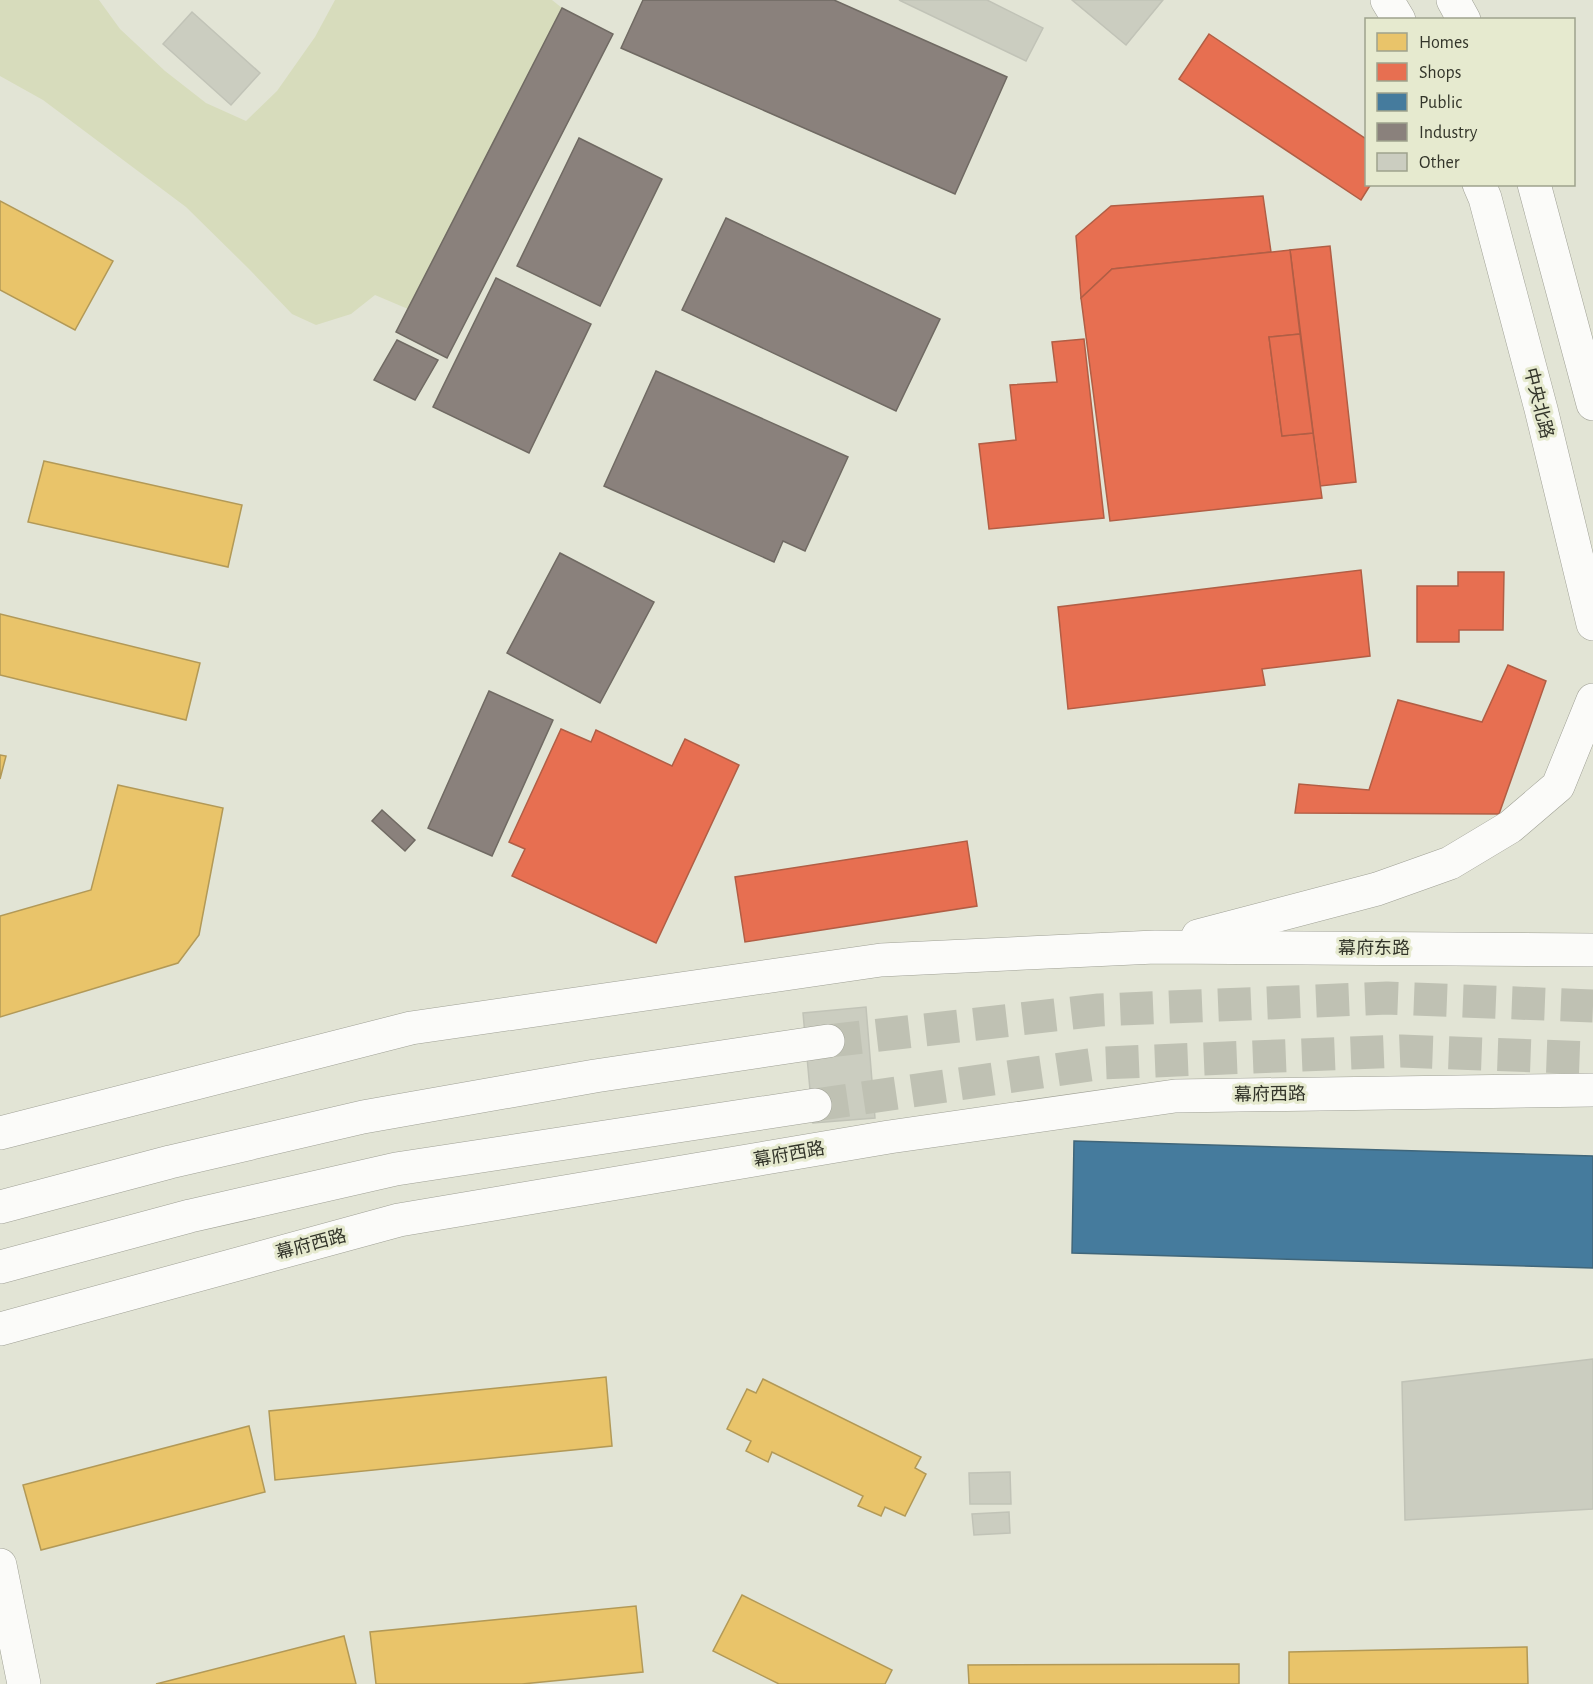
<svg xmlns="http://www.w3.org/2000/svg" width="1593" height="1684" font-family="'Alegreya Sans','Noto Sans SC',sans-serif">
	<style>
		.green { fill: #d7dcbc }
		.homes { fill: #e9c46a; stroke: #b29957; stroke-width: 1.5 }
		.shops { fill: #e76f51; stroke: #b15e45; stroke-width: 1.5 }
		.public { fill: #457b9d; stroke: #40667a; stroke-width: 1.5 }
		.industry { fill: #8a817c; stroke: #706a63; stroke-width: 1.5 }
		.building { fill: #cbcdc0; stroke: #c1c3b7; stroke-width: 1.5 }
		.lines { fill: none; stroke-linecap: round; stroke-linejoin: round }
		.highway-tunnel { stroke: #bfc1b3; stroke-width: 33; stroke-dasharray: 33 16; stroke-linecap: butt }
		.minor-casing { stroke: #9fa095; stroke-width: 34 }
		.major-casing { stroke: #9fa095; stroke-width: 34 }
		.highway-casing { stroke: #9fa095; stroke-width: 34 }
		.minor { stroke: #fbfbf9; stroke-width: 33 }
		.major { stroke: #fbfbf9; stroke-width: 33 }
		.highway { stroke: #fbfbf9; stroke-width: 33 }
		.labels { text-anchor: middle; stroke-width: 6; stroke-linejoin: round; paint-order: stroke }
		.street-label { font-size: 18px; fill: #33352a; stroke: #e6eacf }
	</style>
	<rect width="100%" height="100%" fill="#e2e4d5"/>
	<polygon class="green" points="0,0 99,0 120,29 165,71 206,103 246,121 277,91 315,37 335,0 552,0 562,8 408,309 375,295 351,314 316,325 292,314 248,268 186,207 43,100 0,76"/>
	<g class="homes">
		<polygon points="0,201 113,261 75,330 0,290"/>
		<polygon points="44,461 242,505 228,567 28,522"/>
		<polygon points="0,614 200,663 186,720 0,675"/>
		<polygon points="0,755 6,756 0,779"/>
		<polygon points="118,785 223,808 199,935 178,963 0,1017 0,916 91,890"/>
		<polygon points="606,1377 612,1446 275,1480 269,1411"/>
		<polygon points="763,1379 921,1457 915,1468 926,1474 905,1516 885,1507 881,1516 858,1506 863,1496 772,1452 768,1462 746,1451 751,1441 727,1429 747,1389 756,1393"/>
		<polygon points="249,1426 265,1492 41,1550 23,1485"/>
		<polygon points="742,1595 892,1670 885,1684 779,1684 713,1651"/>
		<polygon points="636,1606 643,1672 522,1684 376,1684 370,1632"/>
		<polygon points="344,1636 356,1684 156,1684"/>
		<polygon points="1527,1647 1528,1684 1289,1684 1289,1652"/>
		<polygon points="1239,1664 1239,1684 969,1684 968,1665"/>
	</g>
	<g class="shops">
		<polygon points="1209,34 1366,139 1366,184 1371,184 1361,200 1179,79"/>
		<polygon points="1263,196 1271,252 1112,269 1081,298 1076,236 1111,206"/>
		<polygon points="1330,246 1356,482 1320,486 1290,250"/>
		<polygon points="1290,250 1300,334 1269,337 1282,436 1313,433 1322,498 1110,521 1081,298 1112,269"/>
		<polygon points="1300,334 1313,433 1282,436 1269,337"/>
		<polygon points="1084,339 1104,518 989,529 979,444 1016,440 1010,385 1057,382 1052,342"/>
		<polygon points="1361,570 1370,656 1262,669 1265,685 1068,709 1058,607"/>
		<polygon points="1458,572 1504,572 1503,630 1459,630 1459,642 1417,642 1417,586 1458,586"/>
		<polygon points="1508,665 1546,681 1499,814 1295,813 1299,784 1369,790 1398,700 1482,722"/>
		<polygon points="561,729 591,742 596,730 672,766 685,739 739,765 656,943 512,876 525,849 509,842"/>
		<polygon points="967,841 977,906 745,942 735,877"/>
	</g>
	<polygon class="public" points="1074,1141 1593,1156 1593,1268 1072,1253"/>
	<g class="industry">
		<polygon points="643,0 834,0 1007,77 955,194 621,48"/>
		<polygon points="562,8 613,34 447,358 396,332"/>
		<polygon points="579,138 662,179 600,306 517,266"/>
		<polygon points="726,218 940,319 896,411 682,310"/>
		<polygon points="496,278 591,324 529,453 433,407"/>
		<polygon points="397,340 438,360 415,400 374,380"/>
		<polygon points="656,371 848,457 805,551 783,541 774,562 604,486"/>
		<polygon points="560,553 654,602 600,703 507,653"/>
		<polygon points="489,691 553,720 492,856 428,828"/>
		<polygon points="382,810 415,840 405,851 372,821"/>
	</g>
	<g class="building">
		<polygon points="899,0 987,0 1043,28 1026,61"/>
		<polygon points="1072,0 1163,0 1126,45"/>
		<polygon points="192,12 260,73 231,105 163,44"/>
		<polygon points="866,1007 875,1118 813,1123 803,1013"/>
		<polygon points="1593,1359 1593,1509 1405,1520 1402,1382"/>
		<polygon points="1010,1472 1011,1504 970,1504 969,1473"/>
		<polygon points="1009,1512 1010,1533 974,1535 972,1514"/>
	</g>
	<g class="lines">
		<g class="highway-tunnel">
			<polyline points="828,1041 1099,1010 1387,998 1593,1006"/>
			<polyline points="815,1105 1103,1063 1401,1051 1593,1058"/>
		</g>
		<defs>
			<polyline id="minor" points="0,1565 24,1684"/>
			<g id="major">
				<polyline points="1387,0 1399,20"/>
				<polyline points="1453,0 1464,20"/>
				<polyline points="1479,184 1485,198 1541,409 1593,624"/>
				<polyline points="1534,184 1593,404"/>
				<polyline points="1198,936 1377,889 1450,863 1510,827 1558,786 1593,700"/>
				<polyline points="0,1133 411,1028 881,960 1155,947 1593,950"/>
				<polyline points="0,1329 399,1220 889,1137 1175,1096 1593,1090"/>
			</g>
			<g id="highway">
				<polyline points="0,1207 170,1162 363,1117 595,1076 828,1041"/>
				<polyline points="0,1267 190,1216 396,1169 815,1105"/>
			</g>
		</defs>
		<use href="#minor" class="minor-casing"/>
		<use href="#major" class="major-casing"/>
		<use href="#highway" class="highway-casing"/>
		<use href="#minor" class="minor"/>
		<use href="#major" class="major"/>
		<use href="#highway" class="highway"/>
	</g>
	<g class="labels">
		<g class="street-label">
			<text transform="translate(1539 403) rotate(76)" y="6">中央北路</text>
			<text x="1374" y="954">幕府东路</text>
			<text transform="translate(1270 1094) rotate(-1)" y="6">幕府西路</text>
			<text transform="translate(789 1154) rotate(-10)" y="6">幕府西路</text>
			<text transform="translate(311 1244) rotate(-15)" y="6">幕府西路</text>
		</g>
	</g>
	<rect x="1365" y="18" width="210" height="168" fill="#e6eacf" stroke="#9ea28d" stroke-width="1.5"/>
	<rect x="1377" y="33" width="30" height="18" fill="#e9c46a" stroke="#9ea28d" stroke-width="1.5"/>
	<text x="1419" y="48" font-size="18" fill="#33352a">Homes</text>
	<rect x="1377" y="63" width="30" height="18" fill="#e76f51" stroke="#9ea28d" stroke-width="1.5"/>
	<text x="1419" y="78" font-size="18" fill="#33352a">Shops</text>
	<rect x="1377" y="93" width="30" height="18" fill="#457b9d" stroke="#9ea28d" stroke-width="1.5"/>
	<text x="1419" y="108" font-size="18" fill="#33352a">Public</text>
	<rect x="1377" y="123" width="30" height="18" fill="#8a817c" stroke="#9ea28d" stroke-width="1.5"/>
	<text x="1419" y="138" font-size="18" fill="#33352a">Industry</text>
	<rect x="1377" y="153" width="30" height="18" fill="#cbcdc0" stroke="#9ea28d" stroke-width="1.5"/>
	<text x="1419" y="168" font-size="18" fill="#33352a">Other</text>
</svg>
